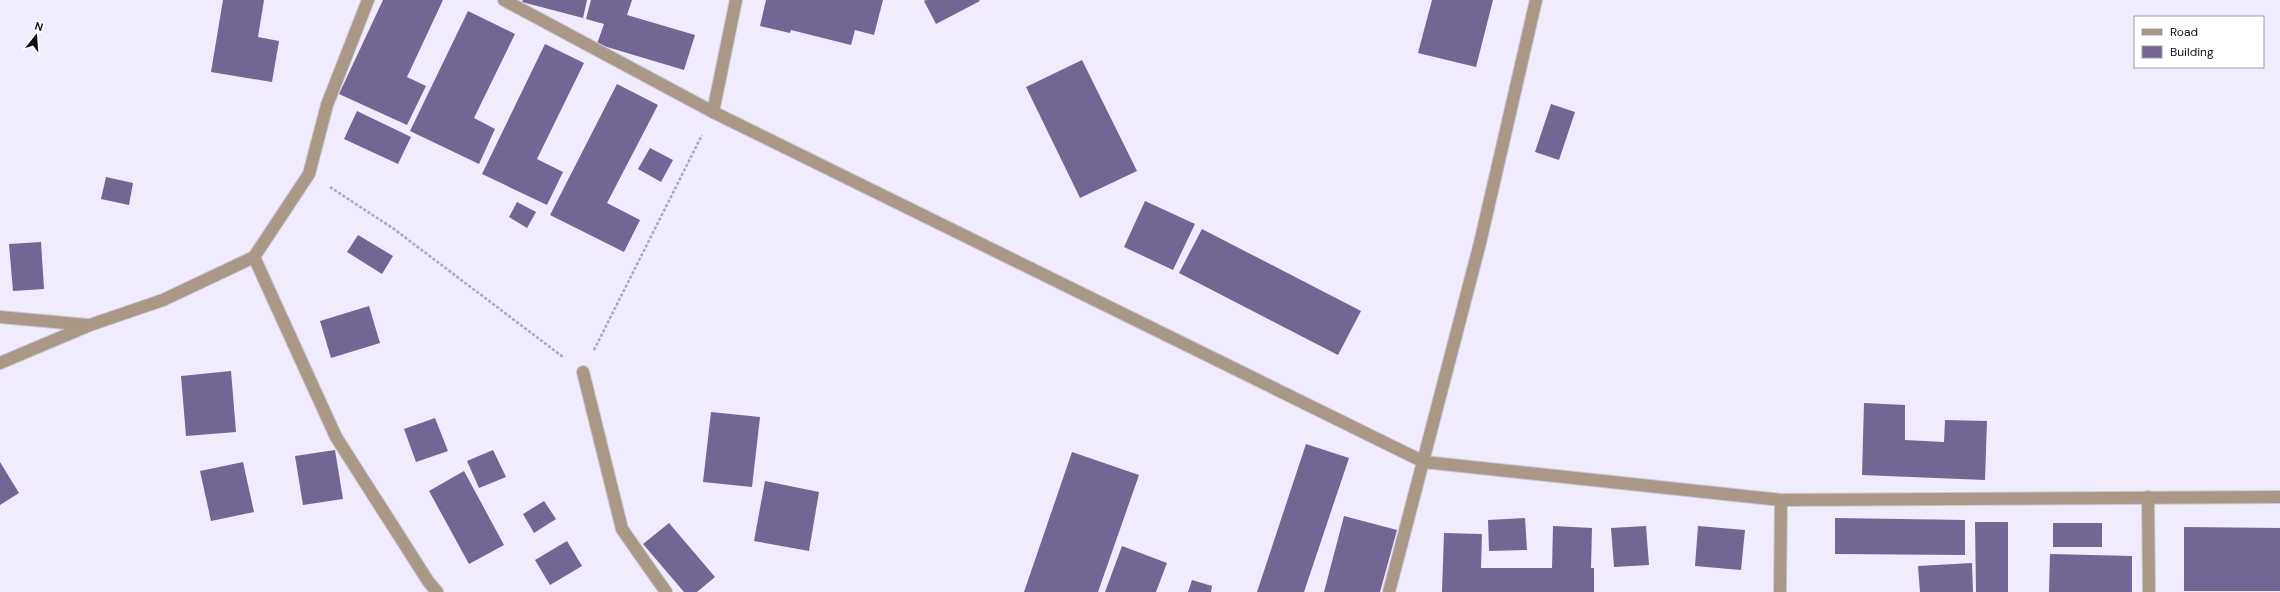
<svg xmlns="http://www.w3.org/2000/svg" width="2280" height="592" font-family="'DM Sans',sans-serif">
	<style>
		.building { fill: #736694 }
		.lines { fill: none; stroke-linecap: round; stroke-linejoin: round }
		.street-casing { stroke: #ccc7d8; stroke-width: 14 }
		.path { stroke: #aca8b7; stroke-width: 2.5; stroke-dasharray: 3 2; stroke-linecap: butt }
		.street { stroke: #a99886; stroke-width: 12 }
	</style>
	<rect width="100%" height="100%" fill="#f0ebfd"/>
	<g class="building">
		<polygon points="223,0 264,0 258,37 279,41 272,82 211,72"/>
		<polygon points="383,0 443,0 407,77 426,86 407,125 339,94"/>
		<polygon points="523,0 587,0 583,18 522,2"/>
		<polygon points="591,0 632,0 627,15 695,35 684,70 597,44 604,24 586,19"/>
		<polygon points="766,0 883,0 874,35 855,30 851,45 791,30 790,33 760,26"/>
		<polygon points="926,0 979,0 980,1 936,24 924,1"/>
		<polygon points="1432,0 1493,0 1476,67 1418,53"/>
		<polygon points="468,11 515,34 474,118 495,129 479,164 410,131"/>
		<polygon points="545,44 584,63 537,159 563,172 547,205 482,174"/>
		<polygon points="1082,60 1137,171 1080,198 1026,87"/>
		<polygon points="617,84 658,105 607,203 640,220 624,252 550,215"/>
		<polygon points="1551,104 1575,112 1559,160 1535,152"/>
		<polygon points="357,111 411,137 398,164 344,139"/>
		<polygon points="650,148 673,160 661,182 638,169"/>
		<polygon points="106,177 133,183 129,205 101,199"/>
		<polygon points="1145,201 1195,224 1173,270 1124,247"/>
		<polygon points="517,202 536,212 527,228 509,217"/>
		<polygon points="1202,229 1361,311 1338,355 1179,273"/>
		<polygon points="358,235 393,256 382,274 347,252"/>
		<polygon points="41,242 44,289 13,291 9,244"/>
		<polygon points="369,306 380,343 331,358 320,321"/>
		<polygon points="231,371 236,432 186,436 181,376"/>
		<polygon points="1864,403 1905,405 1905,440 1944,442 1945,420 1987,421 1985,480 1862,475"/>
		<polygon points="711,412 760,417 752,487 703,482"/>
		<polygon points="435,418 448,451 416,462 404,429"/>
		<polygon points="1306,444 1349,458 1304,592 1257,592"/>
		<polygon points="335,450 343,499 303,505 295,456"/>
		<polygon points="493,450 506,477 479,488 467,461"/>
		<polygon points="1072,452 1139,475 1098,592 1024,592"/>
		<polygon points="0,462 19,493 0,505"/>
		<polygon points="243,462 254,512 211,521 200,471"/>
		<polygon points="464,471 504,545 469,564 429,491"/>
		<polygon points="765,481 819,492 809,551 754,541"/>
		<polygon points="544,501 556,519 534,533 523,514"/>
		<polygon points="1344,516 1397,530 1380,592 1324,592"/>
		<polygon points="1525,518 1527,550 1489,551 1488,520"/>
		<polygon points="1835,518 1965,520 1965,555 1835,554"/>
		<polygon points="1975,522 2008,522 2008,592 1976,592"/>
		<polygon points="669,523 715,577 697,592 684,592 643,544"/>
		<rect x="2053" y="523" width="49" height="24"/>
		<polygon points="1553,526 1592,528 1591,568 1594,568 1594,592 1442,592 1444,533 1482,534 1481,568 1552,568"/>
		<polygon points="1646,526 1649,565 1614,567 1611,528"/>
		<polygon points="1698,526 1745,530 1741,570 1695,566"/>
		<polygon points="2184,527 2280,528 2280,591 2184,591"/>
		<polygon points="567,541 582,566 550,585 535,560"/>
		<polygon points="1122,546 1167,563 1156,592 1105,592"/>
		<polygon points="2050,554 2132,556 2132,592 2049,592"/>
		<polygon points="1972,563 1973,592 1920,592 1918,566"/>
		<polygon points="1192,580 1212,586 1211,592 1188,592"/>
	</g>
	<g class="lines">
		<defs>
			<g id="street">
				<polyline points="504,0 713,112 1424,462 1781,500 2280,497"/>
				<polyline points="713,112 736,0"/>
				<polyline points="254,257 336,437 428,581 437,592"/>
				<polyline points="0,317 88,325"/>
				<polyline points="0,363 90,325 163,300 254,257 309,174 327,105 368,0"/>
				<polyline points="583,372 622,529 666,592"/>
				<polyline points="2148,497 2149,592"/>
				<polyline points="1389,592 1480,243 1536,0"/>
				<polyline points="1780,592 1781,500"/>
			</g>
		</defs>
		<use href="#street" class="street-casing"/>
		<g class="path">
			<polyline points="330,187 394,229 563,357"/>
			<polyline points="594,350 702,135"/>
		</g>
		<use href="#street" class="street"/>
	</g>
	<rect x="2134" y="16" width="130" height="52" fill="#ffffff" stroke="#9f9ea1"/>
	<rect x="2142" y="29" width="20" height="6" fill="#a99886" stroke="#9f9ea1"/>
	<text x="2170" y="36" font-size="12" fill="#0e0c14">Road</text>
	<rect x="2142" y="46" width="20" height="12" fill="#736694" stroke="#9f9ea1"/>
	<text x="2170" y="56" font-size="12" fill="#0e0c14">Building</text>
	<g transform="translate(36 36) rotate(17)" stroke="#ffffff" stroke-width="3" paint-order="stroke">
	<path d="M0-3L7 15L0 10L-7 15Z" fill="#0e0c14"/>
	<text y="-6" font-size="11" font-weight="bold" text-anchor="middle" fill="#0e0c14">N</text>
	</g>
</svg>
